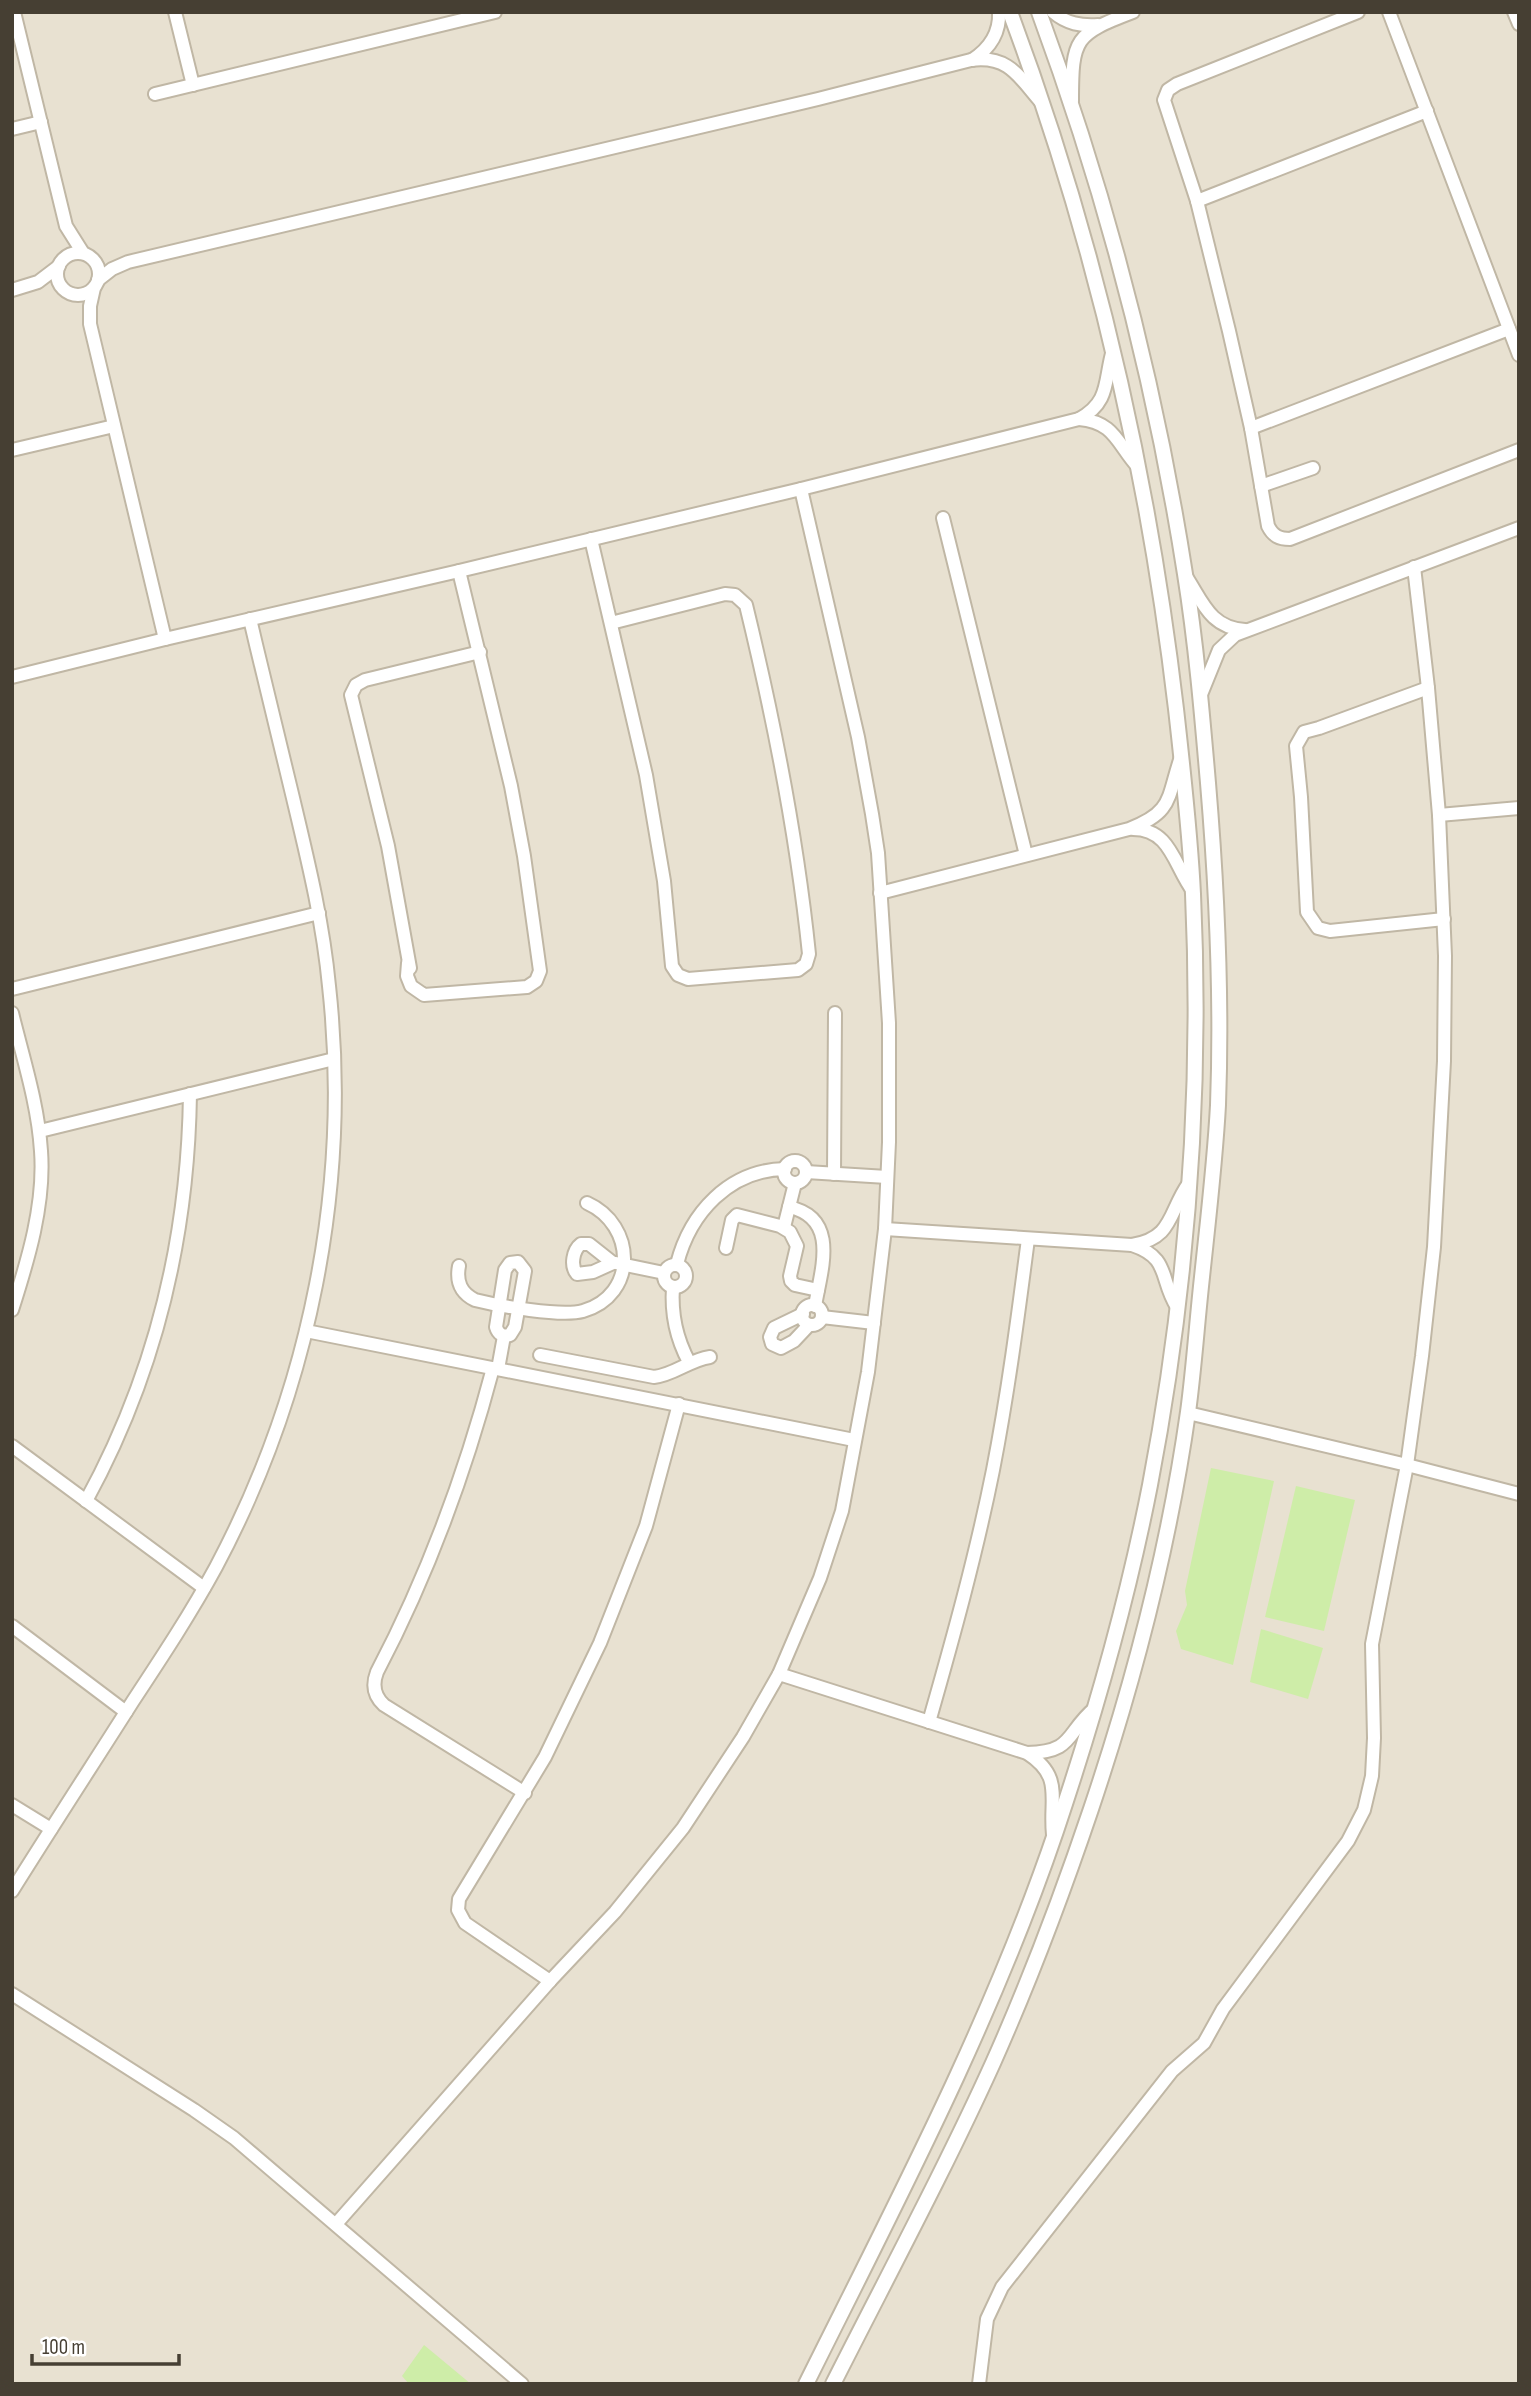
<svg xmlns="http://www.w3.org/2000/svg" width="1531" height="2396" font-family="'Sofia Sans Condensed',sans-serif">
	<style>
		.residential { fill: #e8e1d1 }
		.green { fill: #ceeda8 }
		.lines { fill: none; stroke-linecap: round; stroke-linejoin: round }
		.minor-casing { stroke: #c0b7a5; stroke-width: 16 }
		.tertiary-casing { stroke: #c0b7a5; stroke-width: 18 }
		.minor { stroke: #fff; stroke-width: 12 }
		.tertiary { stroke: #fff; stroke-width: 14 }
	</style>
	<rect width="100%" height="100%" fill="#f4efe4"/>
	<rect class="residential" x="12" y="12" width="1507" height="2372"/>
	<g class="green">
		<polygon points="1211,1468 1274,1481 1233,1665 1181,1649 1176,1631 1187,1605 1185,1591"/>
		<polygon points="1296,1486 1355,1500 1324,1631 1265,1617"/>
		<polygon points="1261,1629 1323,1648 1308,1699 1250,1682"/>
		<polygon points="424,2345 471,2384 409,2384 402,2376"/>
	</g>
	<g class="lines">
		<defs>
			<g id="minor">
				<polyline points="14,12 66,226 83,253"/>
				<polyline points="175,12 193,85"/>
				<path d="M1053,12C1067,24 1081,26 1098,25"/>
				<path d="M1358,12L1177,84L1168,90L1164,100L1197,201L1229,331L1251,428L1268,526C1273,536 1279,539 1290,539L1519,450"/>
				<polyline points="1389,12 1519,355"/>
				<polyline points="1514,12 1519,24"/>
				<path d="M972,60C989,49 1000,33 999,12"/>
				<polyline points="155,94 495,12"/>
				<path d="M1072,101C1072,38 1075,34 1133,12"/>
				<polyline points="12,129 41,122"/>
				<polyline points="1197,201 1427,111"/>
				<circle cx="78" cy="274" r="21"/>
				<path d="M98,280L112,269L128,262L818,99L971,60C1009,55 1019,77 1041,102"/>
				<polyline points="94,288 90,306 90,324 165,639"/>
				<polyline points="12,290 38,282 59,266"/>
				<path d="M1079,419C1115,422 1117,444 1138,467"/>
				<polyline points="1251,428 1509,329"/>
				<polyline points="12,450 114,426"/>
				<polyline points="1261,486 1313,468"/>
				<polyline points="943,518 1026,855"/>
				<path d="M591,539L646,775L664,881L672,966L678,975L688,979L798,970L806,964L809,954C797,837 774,720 746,605L735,595L725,594L611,623"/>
				<path d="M1187,578C1203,603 1211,628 1245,630"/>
				<path d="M12,677L165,639L459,571L801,489L1079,419C1111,402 1104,379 1113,350"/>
				<polyline points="1428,688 1319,728 1304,732 1296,746 1301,797 1307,912 1318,928 1330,931 1444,919"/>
				<polyline points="1200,697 1219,650 1235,635 1519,528"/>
				<polyline points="1439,815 1519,808"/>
				<path d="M1133,829C1171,829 1174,866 1193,891"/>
				<path d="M880,893L1129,829C1174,812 1167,797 1181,757"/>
				<polyline points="408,963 407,976 411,986 424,995 527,987 536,981 540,971 524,856 511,786 459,571"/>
				<polyline points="410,968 388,846 351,695 356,685 365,680 480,652"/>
				<polyline points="12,989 319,913"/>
				<path d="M12,1013C23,1058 38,1104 41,1151C45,1204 28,1260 12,1310"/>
				<polyline points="40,1131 334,1059"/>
				<circle cx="795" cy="1172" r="11"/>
				<polyline points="806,1172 887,1177"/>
				<polyline points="834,1174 835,1013"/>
				<path d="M789,1207C840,1218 821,1270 815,1306"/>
				<polyline points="784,1227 795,1183"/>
				<path d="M885,1229L1132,1245C1174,1238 1168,1212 1189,1183"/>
				<path d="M581,1244H589L613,1263L593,1272L577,1274C570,1266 573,1250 581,1244Z"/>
				<path d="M1132,1245C1171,1258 1159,1279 1177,1307"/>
				<polyline points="726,1248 732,1220 737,1215 780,1226 790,1232 797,1246 790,1276 791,1281 795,1285 818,1290"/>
				<path d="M518,1262L525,1271L515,1327L510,1335C503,1337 498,1334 496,1327L505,1270L510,1263Z"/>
				<polyline points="616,1263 664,1273"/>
				<path d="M677,1264C690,1213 729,1170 785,1169"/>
				<circle cx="675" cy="1276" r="11"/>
				<path d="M459,1266C456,1282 461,1293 475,1300C499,1306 561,1317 583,1311C638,1295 636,1225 587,1203"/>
				<path d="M673,1287C671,1314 676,1338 689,1362"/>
				<circle cx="812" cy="1315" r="10"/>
				<polyline points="803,1314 774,1328 770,1337 772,1344 781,1348 794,1341 809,1325"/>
				<polyline points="822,1317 874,1323"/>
				<polyline points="306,1331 854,1440"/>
				<path d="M540,1355L654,1377C674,1375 689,1360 710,1357"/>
				<path d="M493,1368C465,1474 428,1575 377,1672C372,1685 374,1696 384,1705L525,1793"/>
				<polyline points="498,1369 504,1336"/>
				<polyline points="1188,1413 1407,1465 1519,1494"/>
				<polyline points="12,1446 204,1588"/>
				<path d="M86,1501C155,1375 188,1237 190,1094"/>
				<polyline points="12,1626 126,1712"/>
				<path d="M779,1674L1027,1753C1064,1777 1049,1798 1053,1835"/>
				<path d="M929,1722C953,1638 976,1555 993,1470C1008,1393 1018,1316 1028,1239"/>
				<path d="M1027,1753C1075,1752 1065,1733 1095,1708"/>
				<polyline points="12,1805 51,1829"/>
				<path d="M12,1891C52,1827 93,1764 133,1701C162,1657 191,1613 216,1567C310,1390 351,1185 329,986C323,922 308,861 293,798C279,739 264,679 250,619"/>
				<polyline points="550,1981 465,1923 458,1910 459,1899 545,1757 600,1643 646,1526 679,1404"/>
				<polyline points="12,1994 194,2110 234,2138 522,2384"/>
				<polyline points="336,2224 550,1981 615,1912 683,1828 743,1737 779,1674 820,1578 842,1511 868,1372 885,1229 889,1142 889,1023 878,853 872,814 858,737 801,489"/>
				<polyline points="979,2384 987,2319 1002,2287 1172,2071 1204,2043 1223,2009 1348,1841 1364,1810 1372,1776 1374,1738 1372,1644 1407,1465 1422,1356 1434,1247 1444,1061 1445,956 1439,815 1428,688 1414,567"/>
			</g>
			<g id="tertiary">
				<path d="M806,2384C896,2203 991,2023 1056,1831C1094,1718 1127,1603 1150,1485C1187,1292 1202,1091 1193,894C1190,832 1183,771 1176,709C1148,471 1094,237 1010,12"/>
				<path d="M833,2384C887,2277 944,2171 993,2063C1030,1980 1062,1895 1091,1809C1134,1681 1169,1546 1188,1412C1194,1368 1197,1322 1202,1277C1208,1220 1215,1162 1218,1105C1222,998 1217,890 1208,783C1202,713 1196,643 1185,574C1155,382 1106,194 1039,12"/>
			</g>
		</defs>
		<use href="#minor" class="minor-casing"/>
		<use href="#tertiary" class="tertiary-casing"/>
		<use href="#minor" class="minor"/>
		<use href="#tertiary" class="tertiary"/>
	</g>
	<rect width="1531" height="2396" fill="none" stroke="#463f33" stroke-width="28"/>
	<path d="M32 2354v10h147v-10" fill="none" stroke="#463f33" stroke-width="3.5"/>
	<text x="42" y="2354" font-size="21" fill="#463f33" stroke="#ffffff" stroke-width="5" paint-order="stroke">100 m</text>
</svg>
